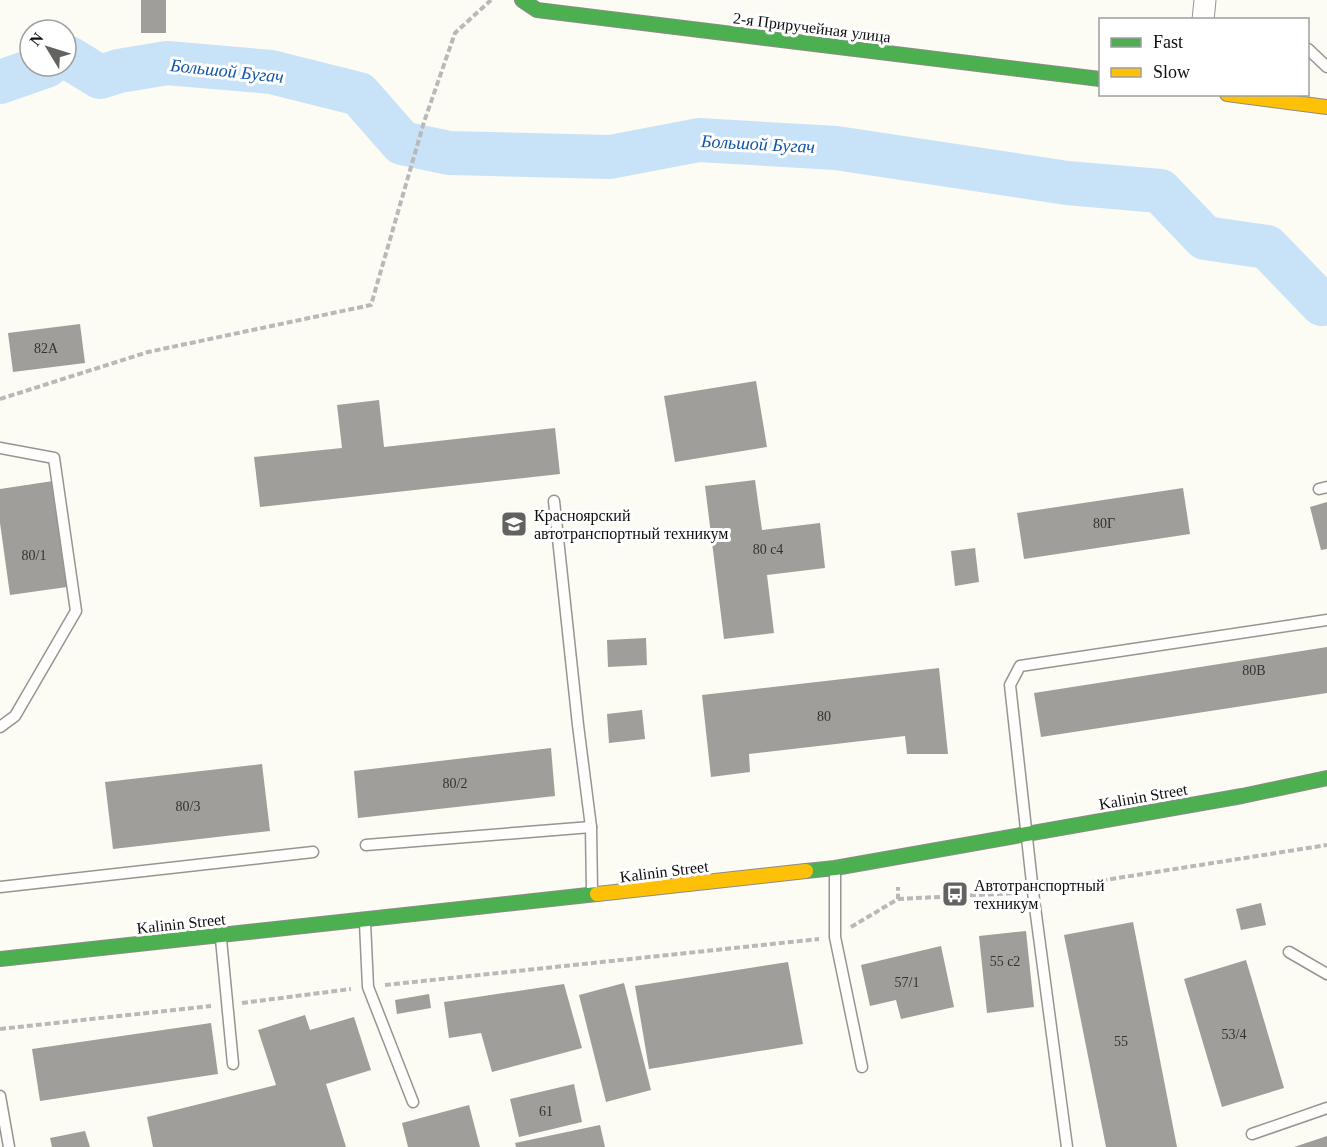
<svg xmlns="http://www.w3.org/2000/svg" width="1327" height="1147" font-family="'Times New Roman',serif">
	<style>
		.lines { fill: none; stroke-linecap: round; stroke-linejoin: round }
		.river { stroke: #c8e2f8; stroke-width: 44 }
		.building { fill: #a09e9a }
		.lane-casing { stroke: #969592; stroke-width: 13 }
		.street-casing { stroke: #969592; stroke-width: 23 }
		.fast-casing { stroke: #8c8c89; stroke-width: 16 }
		.slow-casing { stroke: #8c8c89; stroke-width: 16 }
		.path { stroke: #b9b9b8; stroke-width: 4; stroke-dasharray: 6 3; stroke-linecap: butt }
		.lane { stroke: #fffefd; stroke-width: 10 }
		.street { stroke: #fffefd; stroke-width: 21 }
		.fast { stroke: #4caf50; stroke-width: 14 }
		.slow { stroke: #ffc107; stroke-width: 14 }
		.labels { text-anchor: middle; stroke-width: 6; stroke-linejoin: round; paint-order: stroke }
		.number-label { font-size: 14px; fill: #333332 }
		.street-label { font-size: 16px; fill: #0f0f0f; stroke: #fff }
		.poi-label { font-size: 16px; fill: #0f0f0f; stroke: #fff; text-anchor: start }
		.water-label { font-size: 18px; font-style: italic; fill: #0f55aa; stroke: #fff }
	</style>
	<rect width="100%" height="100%" fill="#fcfbf4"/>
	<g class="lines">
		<g class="river">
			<polyline points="66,59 69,58 100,77 119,71 167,63 271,72 359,94 402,143 449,153 610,157 699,140 836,148 1067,183 1160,191 1205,238 1267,247 1322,304 1327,302"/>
			<polyline points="0,82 46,66"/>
		</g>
	</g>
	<g class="building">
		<rect x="141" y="0" width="25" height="33"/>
		<polygon points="80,324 85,363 13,372 8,333"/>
		<polygon points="756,381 767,447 675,462 664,396"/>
		<polygon points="379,400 384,447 555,428 560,474 260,507 254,457 342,448 337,405"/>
		<polygon points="755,480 762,530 820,523 825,568 767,575 774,633 724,639 705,486"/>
		<polygon points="53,481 67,587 10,595 0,523 0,489"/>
		<polygon points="1183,488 1190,534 1024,559 1017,513"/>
		<polygon points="1327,502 1327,549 1321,550 1310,507"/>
		<polygon points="975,548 979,582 955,586 951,551"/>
		<polygon points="646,638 647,665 608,667 607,640"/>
		<polygon points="1327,647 1327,693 1041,737 1034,693"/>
		<polygon points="939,668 948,754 907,754 905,736 749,754 750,772 711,777 702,695"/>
		<polygon points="642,710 645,739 609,743 607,714"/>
		<polygon points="551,748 555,796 358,818 354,771"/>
		<polygon points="262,764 270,831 113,849 105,782"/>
		<polygon points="1261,903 1266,925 1241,930 1236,909"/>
		<polygon points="1133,922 1177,1147 1106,1147 1064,935"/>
		<polygon points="1026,931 1034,1007 987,1013 979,936"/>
		<polygon points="941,946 954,1007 901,1019 896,1000 870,1006 861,965"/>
		<polygon points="1246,960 1284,1088 1222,1107 1184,979"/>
		<polygon points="788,962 803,1044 649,1069 635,986"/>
		<polygon points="624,983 651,1090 606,1102 579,995"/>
		<polygon points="564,984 582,1048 492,1072 481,1033 449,1038 444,1002"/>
		<polygon points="429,994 431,1008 397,1014 395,1000"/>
		<polygon points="305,1015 310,1030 354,1017 371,1070 326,1084 346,1147 153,1147 147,1117 276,1085 258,1030"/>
		<polygon points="211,1023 218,1074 40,1101 32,1049"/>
		<polygon points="574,1084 582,1122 519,1137 510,1099"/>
		<polygon points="469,1105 480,1147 408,1147 402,1123"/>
		<polygon points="600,1125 605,1147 516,1147 515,1143"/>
		<polygon points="85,1131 90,1147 52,1147 50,1138"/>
		<polygon points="1327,1136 1327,1147 1294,1147"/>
	</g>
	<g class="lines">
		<defs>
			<g id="lane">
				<polyline points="1308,49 1327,67"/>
				<polyline points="0,448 54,458 76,611 15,716 0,727"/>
				<polyline points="1319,489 1327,487"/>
				<polyline points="554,501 578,725 591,827 592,892"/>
				<polyline points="366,845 591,827"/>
				<polyline points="835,871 835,937 862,1067"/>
				<polyline points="0,887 313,852"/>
				<polyline points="365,923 368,987 413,1102"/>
				<polyline points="221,939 233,1064"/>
				<polyline points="1289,952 1327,974"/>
				<polyline points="0,1096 9,1147"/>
				<polyline points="1252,1134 1327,1108"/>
				<polyline points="1067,1147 1033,892 1010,685 1020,666 1327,620"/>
			</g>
			<polyline id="street" points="1203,20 1205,0"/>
			<g id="fast">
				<polyline points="522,0 537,10 1100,79"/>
				<polyline points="806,871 835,868 1242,796 1327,778"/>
				<polyline points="0,959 597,894"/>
			</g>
			<g id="slow">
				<polyline points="1227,94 1327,107"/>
				<polyline points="597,894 806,871"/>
			</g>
		</defs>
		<use href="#lane" class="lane-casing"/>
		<use href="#street" class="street-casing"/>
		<use href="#fast" class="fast-casing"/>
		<use href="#slow" class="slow-casing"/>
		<g class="path">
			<polyline points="0,399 148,352 371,305 424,122 455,33 491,0"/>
			<polyline points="1048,889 1327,845"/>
			<polyline points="898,899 1017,893"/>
			<polyline points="851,927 898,899 898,887"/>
			<polyline points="385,985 819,939"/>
			<polyline points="242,1003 351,989"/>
			<polyline points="0,1029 211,1006"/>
		</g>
		<use href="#lane" class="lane"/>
		<use href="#street" class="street"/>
		<use href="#fast" class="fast"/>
		<use href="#slow" class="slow"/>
	</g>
	<defs>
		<symbol id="university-square" viewBox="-11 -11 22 22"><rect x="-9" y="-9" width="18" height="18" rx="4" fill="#62625f" stroke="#fff"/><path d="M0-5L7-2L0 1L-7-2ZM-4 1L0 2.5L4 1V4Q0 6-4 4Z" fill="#fff"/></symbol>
		<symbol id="bus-square" viewBox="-11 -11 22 22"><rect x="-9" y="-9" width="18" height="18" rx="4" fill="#62625f" stroke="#fff"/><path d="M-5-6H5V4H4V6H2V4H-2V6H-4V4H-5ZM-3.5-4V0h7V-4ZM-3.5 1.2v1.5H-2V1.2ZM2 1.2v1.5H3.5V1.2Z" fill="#fff"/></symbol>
	</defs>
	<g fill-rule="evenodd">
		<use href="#university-square" x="499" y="509" width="30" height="30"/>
		<use href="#bus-square" x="940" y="879" width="30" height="30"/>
	</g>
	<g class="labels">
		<g class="number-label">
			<text x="46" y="353">82А</text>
			<text x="1104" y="528">80Г</text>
			<text x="768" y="554">80 с4</text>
			<text x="34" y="560">80/1</text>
			<text x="1254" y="675">80В</text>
			<text x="824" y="721">80</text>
			<text x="455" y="788">80/2</text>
			<text x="188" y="811">80/3</text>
			<text x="1005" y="966">55 с2</text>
			<text x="907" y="987">57/1</text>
			<text x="1234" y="1039">53/4</text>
			<text x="1121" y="1046">55</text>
			<text x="546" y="1116">61</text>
		</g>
		<g class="street-label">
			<text transform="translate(812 27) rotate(7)" y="6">2-я Приручейная улица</text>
			<text transform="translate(1143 796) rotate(-10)" y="6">Kalinin Street</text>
			<text transform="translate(664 871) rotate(-7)" y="6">Kalinin Street</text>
			<text transform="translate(181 923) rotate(-6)" y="6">Kalinin Street</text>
		</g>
		<g class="poi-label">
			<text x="534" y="521">Красноярский<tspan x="534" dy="18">автотранспортный техникум</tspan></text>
			<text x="974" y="891">Автотранспортный<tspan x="974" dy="18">техникум</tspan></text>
		</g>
		<g class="water-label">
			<text transform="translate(227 71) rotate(6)" y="6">Большой Бугач</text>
			<text transform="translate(758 144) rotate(3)" y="6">Большой Бугач</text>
		</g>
	</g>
	<rect x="1099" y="18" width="210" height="78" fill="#ffffff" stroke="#9f9f9f" stroke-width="1.5"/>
	<rect x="1111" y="38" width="30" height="9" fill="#4caf50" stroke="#9f9f9f" stroke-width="1.5"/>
	<text x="1153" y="48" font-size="18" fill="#0f0f0f">Fast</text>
	<rect x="1111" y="68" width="30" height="9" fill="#ffc107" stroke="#9f9f9f" stroke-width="1.5"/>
	<text x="1153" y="78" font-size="18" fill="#0f0f0f">Slow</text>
	<g transform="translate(48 48) rotate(308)"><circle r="28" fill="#ffffff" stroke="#9f9f9f" stroke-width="1.5"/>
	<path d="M0-4.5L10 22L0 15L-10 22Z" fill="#62625f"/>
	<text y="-9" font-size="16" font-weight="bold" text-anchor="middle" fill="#0f0f0f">N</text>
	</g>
</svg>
